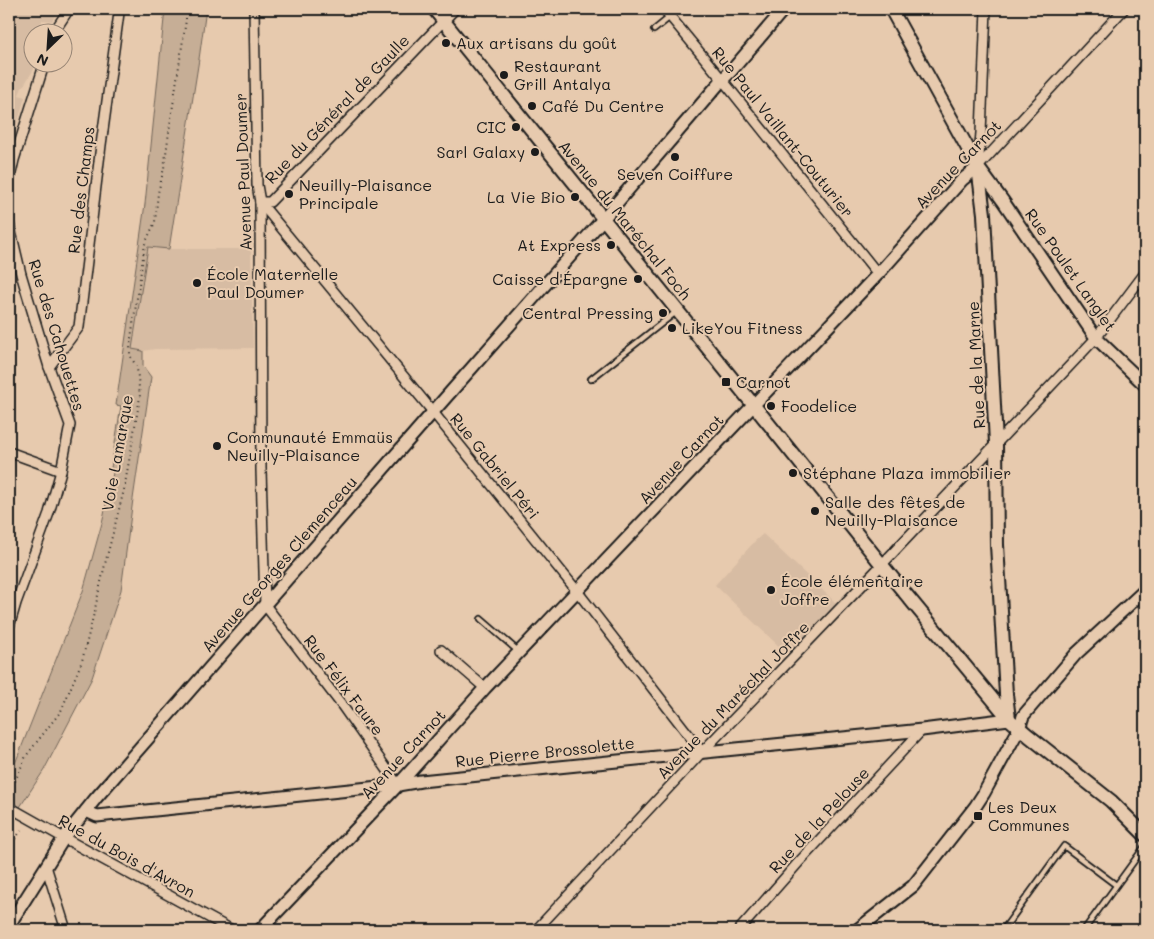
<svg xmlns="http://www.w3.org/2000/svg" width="1154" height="939" font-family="Mali,sans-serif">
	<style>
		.built { fill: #d7bca3 }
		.green { fill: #c6ae96; stroke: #716559 }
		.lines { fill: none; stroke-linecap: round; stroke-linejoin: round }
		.service-casing { stroke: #1c1c1c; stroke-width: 8 }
		.minor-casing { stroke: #1c1c1c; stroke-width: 12 }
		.tertiary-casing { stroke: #1c1c1c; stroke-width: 15 }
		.secondary-casing { stroke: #1c1c1c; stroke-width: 16 }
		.path { stroke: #1c1c1c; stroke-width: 2; stroke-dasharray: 1 4; stroke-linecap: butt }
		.service { stroke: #e7caae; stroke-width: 4.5 }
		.minor { stroke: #e7caae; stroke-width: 9 }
		.tertiary { stroke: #e7caae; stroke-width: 11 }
		.secondary { stroke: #e7caae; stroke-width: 12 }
		.poi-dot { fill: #1c1c1c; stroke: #e7caae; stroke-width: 2 }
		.labels { text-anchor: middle; stroke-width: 4; stroke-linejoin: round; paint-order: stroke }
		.poi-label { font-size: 16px; fill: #1c1c1c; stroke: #e7caae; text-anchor: start }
		.street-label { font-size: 16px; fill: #1c1c1c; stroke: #e7caae }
	</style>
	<rect width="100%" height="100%" fill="#e7caae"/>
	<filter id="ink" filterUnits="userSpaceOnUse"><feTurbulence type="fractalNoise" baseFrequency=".02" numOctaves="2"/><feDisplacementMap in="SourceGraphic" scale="10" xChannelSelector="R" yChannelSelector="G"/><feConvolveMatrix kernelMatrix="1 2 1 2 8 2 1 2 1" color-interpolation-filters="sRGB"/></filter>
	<g filter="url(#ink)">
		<g class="built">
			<polygon points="9,9 59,9 52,21 42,20 41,31 43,32 32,32 32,62 36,63 34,69 24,85 23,85 19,95 25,97 17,125 10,123 9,126"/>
			<polygon points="148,247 169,249 251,249 253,348 155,349 143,351 132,350"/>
			<polygon points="763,534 836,603 788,655 715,585 756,540"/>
		</g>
		<polygon class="green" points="165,9 206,9 199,59 169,249 148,247 132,349 143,351 143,366 151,377 133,499 121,590 92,678 44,770 20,807 9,801 9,772 16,761 83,591 102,523 113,473 111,468 121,406 116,405 145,204"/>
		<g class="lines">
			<defs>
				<g id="service">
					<polyline points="654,30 670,17"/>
					<polyline points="591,379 676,312"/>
					<polyline points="481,619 518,651"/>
					<polyline points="1003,930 1064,846 1116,885"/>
					<polyline points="1084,930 1145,846"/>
				</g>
				<g id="minor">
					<polyline points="254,9 257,185 260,202 261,470 265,605 341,704 398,785"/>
					<polyline points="664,9 729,88 878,274"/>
					<polyline points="54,32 69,9"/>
					<polyline points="978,167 1124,9"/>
					<polyline points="978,167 981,133 986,9"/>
					<polyline points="9,182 14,160 45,62"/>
					<polyline points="260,202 433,412 577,591 702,752"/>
					<polyline points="260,202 270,202 455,9"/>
					<polyline points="9,223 21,274 49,367 70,425 61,471 49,513 16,603 9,627"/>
					<polyline points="49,367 79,327 101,145 119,13 117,9"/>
					<polyline points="9,452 61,471"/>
					<polyline points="441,650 485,688"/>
					<polyline points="9,807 64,838 232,930"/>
					<polyline points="46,866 66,930"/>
					<polyline points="536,930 702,752 872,575 1096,338 1145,273"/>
					<polyline points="739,930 798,863 922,730"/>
				</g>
				<g id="tertiary">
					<polyline points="86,811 97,816 398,785 421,781 922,730 1009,719"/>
					<polyline points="9,925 64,838 96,798 433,412 603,219 722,80 732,70 784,9"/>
					<polyline points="260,930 398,785 485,688 878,274 962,180 978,167 1003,201 1096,338 1145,385"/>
					<polyline points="857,930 913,886 975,807 984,793 1019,729 1023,716 1076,654 1145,590"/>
				</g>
				<g id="secondary">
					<polyline points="434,9 760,413 890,575 1009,719 1029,736 1111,801 1145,835"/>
					<polyline points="891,9 978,167 984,214 989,311 996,443 997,545 1006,694 1009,719"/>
				</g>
			</defs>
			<use href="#service" class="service-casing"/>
			<use href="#minor" class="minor-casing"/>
			<use href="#tertiary" class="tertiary-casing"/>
			<use href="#secondary" class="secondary-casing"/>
			<g class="path">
				<polyline points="9,795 26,756 61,711 82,661 94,613 106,560 124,490 140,397 137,368 130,355 130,345 145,244 155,222 158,193 164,168 170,125 186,20 186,9"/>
				<polyline points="9,847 24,827"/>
			</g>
			<use href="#service" class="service"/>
			<use href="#minor" class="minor"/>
			<use href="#tertiary" class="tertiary"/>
			<use href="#secondary" class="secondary"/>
		</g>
	</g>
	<g class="poi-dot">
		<circle cx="446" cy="43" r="5"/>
		<circle cx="504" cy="75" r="5"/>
		<circle cx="532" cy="106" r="5"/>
		<circle cx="516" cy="127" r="5"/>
		<circle cx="535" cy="152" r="5"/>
		<circle cx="675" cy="157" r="5"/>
		<circle cx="289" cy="194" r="5"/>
		<circle cx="575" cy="197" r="5"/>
		<circle cx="611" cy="245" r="5"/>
		<circle cx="638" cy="279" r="5"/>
		<circle cx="197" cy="283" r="5"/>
		<circle cx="663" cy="313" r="5"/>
		<circle cx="672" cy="328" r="5"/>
		<rect x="721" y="377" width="10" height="10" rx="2.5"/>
		<circle cx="771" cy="406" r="5"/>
		<circle cx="217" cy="446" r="5"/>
		<circle cx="793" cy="473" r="5"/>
		<circle cx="815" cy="511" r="5"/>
		<circle cx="771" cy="590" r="5"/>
		<rect x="973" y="811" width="10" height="10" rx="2.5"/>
	</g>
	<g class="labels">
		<g class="poi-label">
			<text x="456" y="49">Aux artisans du goût</text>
			<text x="514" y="72">Restaurant<tspan x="514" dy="18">Grill Antalya</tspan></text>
			<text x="542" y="112">Café Du Centre</text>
			<text x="506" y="133" text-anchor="end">CIC</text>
			<text x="525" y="158" text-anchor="end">Sarl Galaxy</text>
			<text x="675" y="180" text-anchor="middle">Seven Coiffure</text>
			<text x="299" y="191">Neuilly-Plaisance<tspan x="299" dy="18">Principale</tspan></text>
			<text x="565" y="203" text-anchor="end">La Vie Bio</text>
			<text x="601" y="251" text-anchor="end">At Express</text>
			<text x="207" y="280">École Maternelle<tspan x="207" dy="18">Paul Doumer</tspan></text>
			<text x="628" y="285" text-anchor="end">Caisse d'Épargne</text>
			<text x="653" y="319" text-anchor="end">Central Pressing</text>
			<text x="682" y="334">LikeYou Fitness</text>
			<text x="736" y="388">Carnot</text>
			<text x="781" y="412">Foodelice</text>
			<text x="227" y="443">Communauté Emmaüs<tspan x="227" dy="18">Neuilly-Plaisance</tspan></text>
			<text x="803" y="479">Stéphane Plaza immobilier</text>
			<text x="825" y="508">Salle des fêtes de<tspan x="825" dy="18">Neuilly-Plaisance</tspan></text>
			<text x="781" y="587">École élémentaire<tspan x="781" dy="18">Joffre</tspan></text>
			<text x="988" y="813">Les Deux<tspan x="988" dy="18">Communes</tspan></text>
		</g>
		<g class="street-label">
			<text transform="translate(337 109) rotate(-46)" y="6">Rue du Général de Gaulle</text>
			<text transform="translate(783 132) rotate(51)" y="6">Rue Paul Vaillant-Couturier</text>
			<text transform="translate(958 164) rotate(-46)" y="6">Avenue Carnot</text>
			<text transform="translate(243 172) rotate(-92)" y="6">Avenue Paul Doumer</text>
			<text transform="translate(81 190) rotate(-83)" y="6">Rue des Champs</text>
			<text transform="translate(625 220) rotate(51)" y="6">Avenue du Maréchal Foch</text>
			<text transform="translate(1071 270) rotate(55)" y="6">Rue Poulet Langlet</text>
			<text transform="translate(57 335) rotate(73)" y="6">Rue des Cahouettes</text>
			<text transform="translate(976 365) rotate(-93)" y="6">Rue de la Marne</text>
			<text transform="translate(117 453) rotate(-80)" y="6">Voie Lamarque</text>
			<text transform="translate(681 459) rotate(-47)" y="6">Avenue Carnot</text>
			<text transform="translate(495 466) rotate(51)" y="6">Rue Gabriel Péri</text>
			<text transform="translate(279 564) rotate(-49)" y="6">Avenue Georges Clemenceau</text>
			<text transform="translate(344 685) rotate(53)" y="6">Rue Félix Faure</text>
			<text transform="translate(733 700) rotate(-46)" y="6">Avenue du Maréchal Joffre</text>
			<text transform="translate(545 752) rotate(-6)" y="6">Rue Pierre Brossolette</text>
			<text transform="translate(403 754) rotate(-47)" y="6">Avenue Carnot</text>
			<text transform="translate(819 820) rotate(-47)" y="6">Rue de la Pelouse</text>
			<text transform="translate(127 856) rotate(29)" y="6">Rue du Bois d'Avron</text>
		</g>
	</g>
	<rect width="1154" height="939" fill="none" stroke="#e7caae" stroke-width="30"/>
	<rect x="15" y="15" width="1124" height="909" fill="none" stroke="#1c1c1c" stroke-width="2" filter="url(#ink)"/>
	<g transform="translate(48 48) rotate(205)"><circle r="24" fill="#e7caae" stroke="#968474"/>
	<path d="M0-4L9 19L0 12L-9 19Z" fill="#1c1c1c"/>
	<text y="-8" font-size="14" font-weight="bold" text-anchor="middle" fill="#1c1c1c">N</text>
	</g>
</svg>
